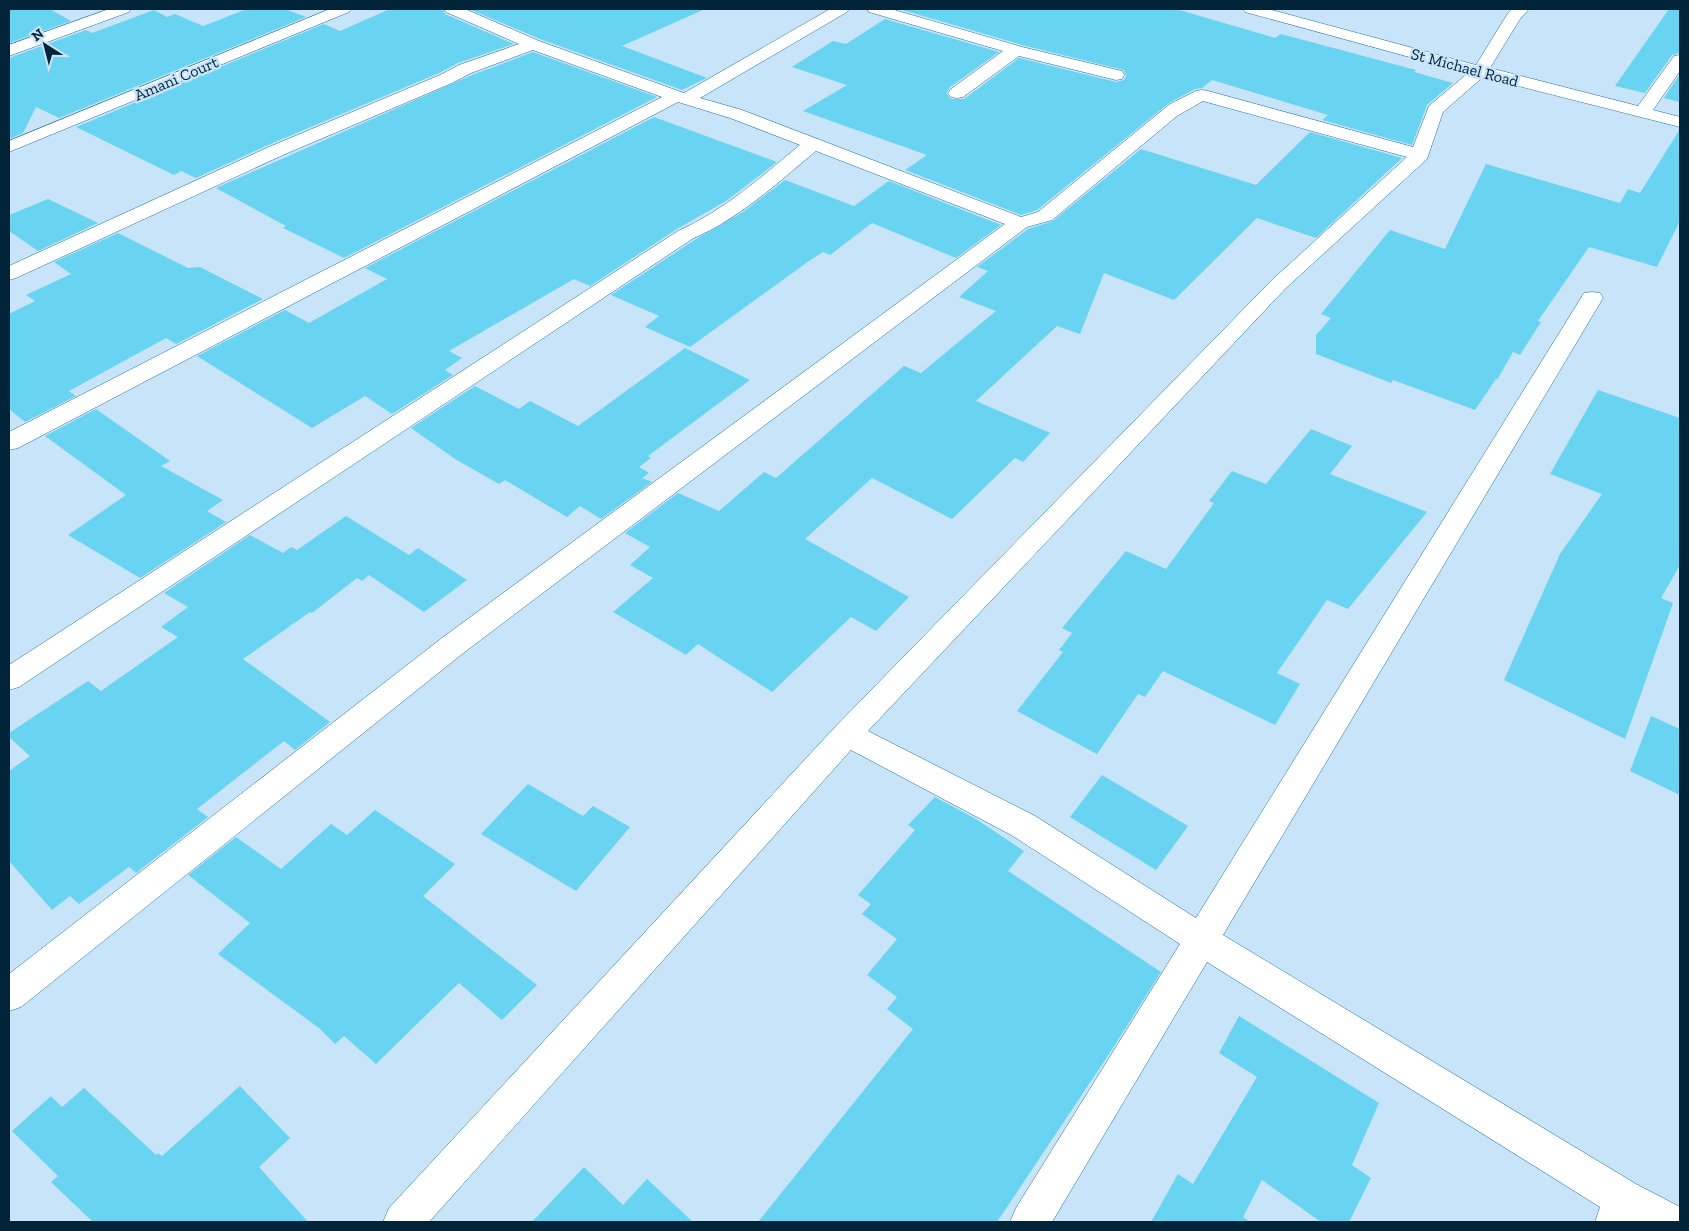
<svg xmlns="http://www.w3.org/2000/svg" width="1689" height="1231" font-family="'Zilla Slab',serif">
	<style>
		.building { fill: #69d3f2 }
		.lines { fill: none; stroke-linecap: round; stroke-linejoin: round }
		.street-casing { stroke: #1b6f9e; stroke-width: 1 }
		.street { fill: #fff; fill-rule: evenodd }
		.labels { text-anchor: middle; stroke-width: 5; stroke-linejoin: round; paint-order: stroke }
		.far-street-label { font-size: 16px; fill: #022438; stroke: #c7e4f9 }
	</style>
	<rect width="100%" height="100%" fill="#c7e4f9"/>
	<g class="building">
		<polygon points="9,9 50,9 71,21 9,43"/>
		<polygon points="247,9 285,9 306,17 59,118 36,107 23,133 9,139 9,58 86,30 92,33 154,10 167,17 175,14 203,26"/>
		<polygon points="390,9 442,9 445,14 514,44 458,63 439,73 268,145 196,178 181,171 174,175 76,127 324,24 340,31"/>
		<polygon points="469,9 705,9 622,46 707,78 682,90 540,39"/>
		<polygon points="899,9 1176,9 1275,38 1281,34 1416,70 1414,72 1453,83 1427,105 1412,145 1322,120 1328,115 1212,80 1202,88 1195,89 1169,103 1037,210 1021,215 905,170 927,155 803,111 847,85 792,67 833,41 846,44 885,19 999,52 950,87 946,93 951,99 964,99 1019,58 1116,82 1124,80 1126,76 1124,70 1022,45"/>
		<polygon points="1669,9 1680,9 1680,53 1672,55 1645,93 1615,86"/>
		<polygon points="533,52 657,97 344,258 283,228 286,226 216,188 472,75"/>
		<polygon points="1680,74 1680,102 1664,98"/>
		<polygon points="654,117 777,162 726,201 677,229 590,286 574,279 449,351 462,358 445,370 453,375 392,414 365,396 312,428 197,356 285,310 309,323 387,279 365,268"/>
		<polygon points="1680,129 1680,221 1657,267 1589,247 1538,321 1541,322 1520,355 1513,352 1497,380 1496,379 1475,410 1393,380 1391,383 1316,354 1316,335 1331,318 1321,314 1390,230 1445,249 1486,164 1620,203 1628,189 1640,193"/>
		<polygon points="1310,132 1402,158 1316,238 1257,218 1174,300 1104,273 1080,334 1057,326 976,401 1050,433 1023,462 1015,458 952,519 872,478 805,539 909,597 876,631 851,617 772,692 698,644 686,655 613,612 653,578 630,565 650,547 625,533 678,493 719,511 764,472 776,478 904,366 921,373 996,311 959,297 988,271 977,267 1028,229 1053,221 1141,149 1256,185"/>
		<polygon points="785,180 854,206 889,181 1001,225 956,258 872,223 830,255 823,252 809,261 690,347 645,327 659,316 611,295 693,241 743,212"/>
		<polygon points="48,199 98,223 38,251 9,231 9,215"/>
		<polygon points="118,233 188,268 200,267 263,299 176,344 166,338 69,391 76,396 25,422 9,409 9,314 35,301 26,295 71,274 54,262"/>
		<polygon points="685,348 750,380 648,456 651,458 639,467 649,473 642,478 652,482 601,519 580,506 567,517 505,480 499,484 455,459 411,428 475,386 519,409 530,401 578,426"/>
		<polygon points="1598,390 1680,418 1680,565 1661,598 1673,603 1625,739 1504,680 1560,554 1602,494 1550,474"/>
		<polygon points="96,409 170,461 161,466 223,500 207,511 226,522 140,578 68,535 126,495 45,436"/>
		<polygon points="1311,429 1352,446 1330,474 1427,512 1348,609 1327,600 1277,673 1300,684 1275,725 1163,671 1145,697 1138,694 1097,754 1017,711 1063,652 1059,650 1072,633 1062,628 1126,551 1166,569 1214,503 1209,501 1232,471 1266,484"/>
		<polygon points="346,516 409,555 418,548 467,580 424,612 369,575 362,581 357,578 312,613 310,612 243,659 330,722 295,750 284,741 197,809 208,817 136,873 129,867 79,904 70,896 52,910 9,861 9,771 30,756 9,737 9,733 88,681 101,691 178,637 161,627 188,607 164,593 250,535 283,553 291,547 297,550"/>
		<polygon points="1651,716 1680,729 1680,795 1630,771"/>
		<polygon points="1102,775 1188,826 1156,870 1070,817"/>
		<polygon points="528,784 583,816 593,806 630,827 576,891 481,834"/>
		<polygon points="935,797 976,819 1024,851 1008,871 1161,972 1111,1051 997,1222 758,1222 913,1029 887,1009 897,997 867,975 897,939 862,914 871,904 858,895 915,830 908,825"/>
		<polygon points="375,810 455,864 423,896 537,985 502,1020 459,983 376,1064 344,1036 335,1044 319,1028 218,954 250,923 188,875 236,837 281,869 331,824 347,835"/>
		<polygon points="1239,1016 1379,1103 1352,1165 1371,1178 1349,1222 1321,1222 1262,1180 1243,1217 1250,1222 1151,1222 1178,1174 1193,1184 1257,1077 1219,1053"/>
		<polygon points="240,1086 290,1138 259,1167 308,1222 93,1222 51,1182 58,1176 12,1131 51,1096 62,1107 84,1088 156,1155 158,1153 162,1156"/>
		<polygon points="584,1167 623,1205 647,1179 693,1222 532,1222"/>
	</g>
	<g class="lines">
		<defs>
			<g id="street">
				<polygon points="109,9 131,9 129,12 9,56 9,45"/>
				<polygon points="330,9 351,9 349,12 9,152 9,141"/>
				<path d="M444,9H465L539,41L684,93L830,9H849L847,12L700,98L742,110L1021,217L1038,212L1170,104L1196,91L1202,90L1208,91L1413,147L1429,106L1468,73L1245,12L1243,9H1268L1476,65L1508,13L1512,9H1529L1520,19L1490,68L1638,106L1674,56L1680,55V71L1653,110L1680,117V127L1483,77L1443,112L1427,159L1286,288L868,731L1035,816L1196,918L1581,298L1584,293L1592,292L1600,293L1603,298L1223,935L1636,1184L1680,1207V1222H1595L1600,1207L1207,962L1052,1222H1010L1016,1208L1180,944L1013,836L851,750L429,1222H383L389,1208L836,726L1272,280L1407,157L1203,101L1177,116L1052,220L1027,227L462,654L21,1007L9,1011V974L442,638L1005,224L816,151C776,184 740,218 692,239L19,687L9,690V665L678,231C725,210 761,177 800,145L730,118L678,102L18,448L9,450V432L662,97L533,50L471,73L452,83L283,155L16,278L9,280V266L269,147L440,75L459,65L519,44L446,12Z"/>
				<polygon points="867,9 891,9 1022,47 1122,71 1124,75 1122,79 1116,80 1019,56 963,97 957,98 951,97 948,93 951,89 1003,51 869,12"/>
			</g>
		</defs>
		<use href="#street" class="street-casing"/>
		<use href="#street" class="street"/>
	</g>
	<g class="labels">
		<g class="far-street-label">
			<text transform="translate(1465 67) rotate(15)" y="6">St Michael Road</text>
			<text transform="translate(176 78) rotate(-23)" y="6">Amani Court</text>
		</g>
	</g>
	<rect width="1689" height="1231" fill="none" stroke="#022438" stroke-width="20"/>
	<g transform="translate(45 45) rotate(324)" stroke="#c7e4f9" stroke-width="4" paint-order="stroke">
	<path d="M0-4L9 19L0 12L-9 19Z" fill="#022438"/>
	<text y="-8" font-size="14" font-weight="bold" text-anchor="middle" fill="#022438">N</text>
	</g>
</svg>
